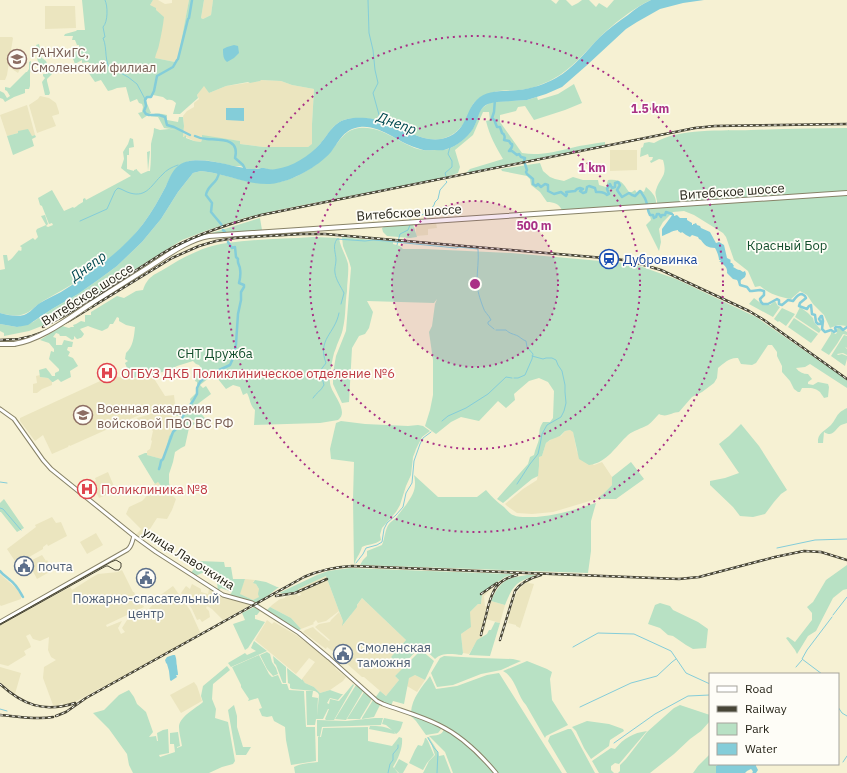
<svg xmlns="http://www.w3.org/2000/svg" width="847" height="773" font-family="'IBM Plex Sans',sans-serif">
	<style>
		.built { fill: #ebe5bf }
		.green { fill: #b8e1c4 }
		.water { fill: #84cdd9 }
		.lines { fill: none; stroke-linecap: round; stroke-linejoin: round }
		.stream { stroke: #84cdd9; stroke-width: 1 }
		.river { stroke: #84cdd9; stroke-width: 2.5 }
		.secondary-casing { stroke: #878267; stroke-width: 5 }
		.primary-casing { stroke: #878267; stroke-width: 6 }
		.secondary { stroke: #fff; stroke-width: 3 }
		.primary { stroke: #fff; stroke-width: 4 }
		.tram { stroke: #474536; stroke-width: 1 }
		.rail-casing { stroke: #474536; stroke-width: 2.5 }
		.rail { stroke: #fefdf7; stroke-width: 1; stroke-dasharray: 3; stroke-linecap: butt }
		.primary-bridge-casing { stroke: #878267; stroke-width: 6; stroke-linecap: butt }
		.primary-bridge { stroke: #fff; stroke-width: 4 }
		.ring { fill: none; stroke: #a93186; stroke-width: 2; stroke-dasharray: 2 4 }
		.labels { text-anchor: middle; stroke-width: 3.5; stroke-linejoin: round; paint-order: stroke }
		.education-label { font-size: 13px; fill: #785e54; stroke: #fefdf7; text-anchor: start }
		.street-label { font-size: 13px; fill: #201e13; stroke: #fefdf7 }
		.park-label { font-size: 13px; fill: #134e2c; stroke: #fefdf7 }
		.transit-label { font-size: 13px; fill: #164399; stroke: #fefdf7; text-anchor: start }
		.health-label { font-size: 13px; fill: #be3a42; stroke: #fefdf7; text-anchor: start }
		.service-label { font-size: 13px; fill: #4e5e75; stroke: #fefdf7; text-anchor: start }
		.water-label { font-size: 14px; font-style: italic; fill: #014850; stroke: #fefdf7 }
		.centre { fill: #a93186; stroke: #fefdf7; stroke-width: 2 }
		.ring-label { font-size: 12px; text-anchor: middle; font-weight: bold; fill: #a93186; stroke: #fefdf7; stroke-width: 3.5; stroke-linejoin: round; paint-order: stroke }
	</style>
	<rect width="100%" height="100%" fill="#f6f1d3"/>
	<g class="built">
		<polygon points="153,0 158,0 165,4 172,3 172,0 189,0 178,59 175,62 155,58 155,54 158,48 150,5"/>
		<polygon points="204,0 213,0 211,15 203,19 201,18"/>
		<polygon points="45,6 75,6 76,28 45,29"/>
		<polygon points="0,37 12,37 13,38 7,75 5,80 0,80"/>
		<polygon points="13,51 21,56 22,65 18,73 12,69"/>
		<polygon points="260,80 281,81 292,85 314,89 312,124 312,145 308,147 263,147 240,144 240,141 203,137 201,142 194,141 186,137 185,135 184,137 183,137 184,126 183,116 187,111 194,107 194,103 199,99 197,95 204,85 209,93 226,86 260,81"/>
		<polygon points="40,96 49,98 56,103 59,112 59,114 52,116 56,126 37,133 29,105 38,99"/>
		<polygon points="27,105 35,135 32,136 18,133 7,136 0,115"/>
		<polygon points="610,150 637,150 637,170 610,171"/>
		<polygon points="436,223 437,228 428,229 428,235 416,236 416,225"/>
		<polygon points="40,375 40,377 48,378 52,382 52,385 42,389 37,393 33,393 33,384 37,383 36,376"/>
		<polygon points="111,376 132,379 153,377 165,396 174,395 176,413 175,413 175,415 157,412 146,412 70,446 69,445 68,447 52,454 43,435 35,441 20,421 20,418"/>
		<polygon points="154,413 169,415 181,419 179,421 177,427 169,436 164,457 162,459 147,455 147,451 150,449 152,441 151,440 153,431 152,430 151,427 141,430 137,418 151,414"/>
		<polygon points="570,430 573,431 577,452 594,465 602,462 612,477 612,485 600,497 593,500 553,512 532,514 517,513 507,506 505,504 523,489 537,480 539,466 538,457 542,456 546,443 555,437 561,436 565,431"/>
		<polygon points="108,472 116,491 99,498 92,483 96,481 95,478"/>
		<polygon points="158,482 167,493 172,495 176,499 172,510 167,519 157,518 143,540 136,535 141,529 126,514 129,507 142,501 145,498 149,493 147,489"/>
		<polygon points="52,517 56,523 61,522 67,536 48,546 47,544 43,547 43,549 17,564 7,549 36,527 35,525"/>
		<polygon points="96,533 103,545 87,554 80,542"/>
		<polygon points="42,555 46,561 47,560 53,570 37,579 28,562"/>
		<polygon points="122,570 133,592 134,592 136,597 144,607 106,625 107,627 122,621 118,628 121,634 125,632 122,628 127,620 140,616 141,618 143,617 144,615 150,611 149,609 162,594 173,586 190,610 200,632 193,638 103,688 102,687 75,702 64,705 62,703 57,706 53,705 43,678 44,667 56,660 51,657 48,650 49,637 40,641 33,639 30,634 26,636 30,644 31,647 24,651 26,655 8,666 0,664 0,625 70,587 72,590 91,578 98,574 118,572"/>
		<polygon points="0,574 16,588 21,595 21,599 1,606 0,605"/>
		<polygon points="326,576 339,611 326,621 318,623 316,620 313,623 314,624 301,629 291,618 270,607 272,605 280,599 285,598 285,597 297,594 298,596 301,595 298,589"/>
		<polygon points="245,579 255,580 253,582 256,584 259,589 260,597 253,600 239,594"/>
		<polygon points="528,581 529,583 534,584 520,628 516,626 516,625 508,623 509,619 508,618 516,594 522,586"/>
		<polygon points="192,584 201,589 201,592 208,594 209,589 216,593 216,596 240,602 249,605 249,606 223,620 212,609 207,606 206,608 209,611 210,617 202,622 200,619 197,620 192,609 181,593 186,586 190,589"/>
		<polygon points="488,590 489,591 484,596 485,606 488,607 484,621 486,623 485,628 481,639 477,641 469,654 463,653 461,634 468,629 470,612 478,604 481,604 482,595"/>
		<polygon points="362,598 406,640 391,657 403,669 395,676 399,680 386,696 364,677 362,677 345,662 350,655 341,647 335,653 327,647 326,649 303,632 305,630 313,627 317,631 329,641 330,640 315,627 319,624 330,622 331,620 339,612 343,621 343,625 350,616"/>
		<polygon points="491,601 505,605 500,623 486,619"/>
		<polygon points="267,620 272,624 274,622 296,635 315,649 333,664 336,669 346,677 343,681 330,690 320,693 314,687 305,683 302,679 315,662 309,658 296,674 255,640"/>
		<polygon points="0,667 21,673 15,694 0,682"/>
		<polygon points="415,675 425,680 417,692 407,686 409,677"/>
		<polygon points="194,682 197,686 202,701 181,713 170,695"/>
	</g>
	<g class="green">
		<path d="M82,0H153L150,5L156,8V10L164,17C163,26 161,36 159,45C158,50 156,53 155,58L175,62L178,58L189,0H204L201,18L203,19L211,15L213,0H551L556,4L559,0H566L572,6L578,3L582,0H589L596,7L599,3L607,8L614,0H651C635,7 612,25 600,37C585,52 572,69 553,79C542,85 530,89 519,90C512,91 505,90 499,91C495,91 480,97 477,100C472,103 471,109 469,113C464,126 455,136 441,139C422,142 405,129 388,123C379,120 367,118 357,118C335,118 332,130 320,144C313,152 304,160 295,164C288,167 279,170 272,170C268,169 264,168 260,168C253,168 259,169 252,169C248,169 244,167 240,166C236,166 232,166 229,165C215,162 194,156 182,164C174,169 170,178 166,186C159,199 152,212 143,224C117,258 80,281 43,301C36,305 31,312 24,314C16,317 8,315 0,313V270L5,269L3,255H7L8,261C13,259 15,254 19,250L20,251L22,250L21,249L22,248L20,246L33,238L35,240L38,237L36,231L37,229L46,225L41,216L45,215L48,224L46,226L48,227L53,225L52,223L49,224L42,206L40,205L38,198L52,190L64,211L73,207L74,208L77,206L78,205L83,202V199L85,198L86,200L131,176L121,168L124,159L123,152L128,144L130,138L133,139L134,147L129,148V155H127V169L134,171V170L137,169V170L141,174L148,171L147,152L150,151L148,171H150C151,162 151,153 151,144C152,138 154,134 154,128L160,130L169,129L178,130L164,128L158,117L150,116C155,112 162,114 167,115V120L178,122L179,117H183L184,126L183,137H184L185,135L186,136V138L194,141L201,142L203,137H202V135L240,141V144L263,147H308L312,144V124L314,89L292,85L281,81L261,80L260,81L250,83L248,82L226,86L209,93L204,86L197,95L198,98L180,114H173L176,103C173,100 171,99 167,100L163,97L153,95L151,97L147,98L146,101L151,113L142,119L138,113L142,112L143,107L142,104L139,103L137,99L130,102L126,87L117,88L112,90L108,91L101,80L95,82L88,72L91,71V64L88,62L82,63V60L75,64L72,56L79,48V45H77L75,40H72L73,36H64L65,34L76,31L77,30H85Z"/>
		<path d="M39,44L42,58L46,61L49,69H54L52,74L47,79V81L50,93L49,95H45L42,82L45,78L43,76V74H46L47,70C42,69 38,63 37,58L40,57L36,45Z"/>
		<polygon points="31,61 30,73 30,86 29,89 25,89 25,93 14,97 5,102 3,99 0,98 0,91 4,93 7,98 10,96 7,91 5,90 5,87 10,88 26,72 27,72 29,69 29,62"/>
		<path d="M574,84L582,103L565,110L534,120L525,106L518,107L516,111L500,115V122L522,153C539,156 554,152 571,148C582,145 593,144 605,142V145L466,173L470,169L503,159C495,145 490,137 486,121L490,120L489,112H483L473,135L455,150L460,167L458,173L447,177L278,210L244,218L208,230L182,240L153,258L76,307L52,322L29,331L4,336V333L0,331V324L17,327L33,322L52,309L78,294L98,280L117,266L142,242L161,219L178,192L193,173L201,171L208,172C244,178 265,193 301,174C312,168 322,161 330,152C340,141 344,130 359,128C381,125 399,143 418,149C424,151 430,150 436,150C441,150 445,150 448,149C458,145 466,138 472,130C481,117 474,110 492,102L527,100L537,97L538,100L558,94Z"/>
		<path d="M847,128V191L657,205C658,200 654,195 656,190C660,176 668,177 663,160L659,159L651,163L650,161L652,160L653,157H649L648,154L640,157L641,148L643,147L644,143L649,142L654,143C678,128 723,131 751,130C783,129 815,128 847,128Z"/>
		<polygon points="28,129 32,136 35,135 36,137 32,139 34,146 13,155 7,136 18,133 18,131"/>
		<path d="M540,163L543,171L550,177L555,179L564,181L573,177L583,180H598L599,185L606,187L608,180C621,179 622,182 629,192H632L635,190L637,193L640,190L644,192L646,187C652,192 657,197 656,205L562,210C559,204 554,202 547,202L540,192L531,185L530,179L527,176L502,171L501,169Z"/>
		<path d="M847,194V326L838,325L830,328L824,315L813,304L807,295L800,291L791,299C778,297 770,294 760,286L755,287L748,271L734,260L726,237L723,233L694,215L684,211L673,212L663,222L659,229L661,242L659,251L646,225L651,220L648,208Z"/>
		<polygon points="260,218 262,230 240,232 239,231 237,231 236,232 205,235"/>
		<polygon points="413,224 417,237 410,238 387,236 383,232 382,228 384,227"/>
		<path d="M313,237L339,238C340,247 346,255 348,264C349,272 347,283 347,291C345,303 346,316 343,328C342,335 338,341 336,348C333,354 332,362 331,369C330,375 329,382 331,387C334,396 349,412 338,420L320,423L254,425L255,410C250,406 250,398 247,393L243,395L240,387L233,385L226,389L214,374L200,385L203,388L206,386L211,394L195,406L208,422L207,424L175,415V413L176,412V408L179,410L182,407L187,409L191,403L190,399L197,392V382L195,381L197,374L202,369L199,365L196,364L193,361L177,366L171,369L156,374L132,378H129C131,375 131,372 129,368H127L125,363L128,361L125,359L126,353C133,347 134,337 135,327L126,325L119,321V318L117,317L113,324H110L108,328L102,331C97,329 92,328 88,326L80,329L84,334C82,338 81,338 77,339L74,336V339L72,340L66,336H60L59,334L56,333L53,337L56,338V345H62L64,340L73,342L72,347H68L67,350L70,352L68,356L73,358L78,366L70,371L71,377L61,382L58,379L53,382H52L48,378L40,377L39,370L46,368L50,373L52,376H55V373L59,371V369L49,359L51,351L54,352V349L49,343L40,340L62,326L69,328L71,327H74L73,325L76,324L81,321L85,322V315H91V312L117,296L124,298L136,291L143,290C148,276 154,275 166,268C183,257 207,245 227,243C255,239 284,239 313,237Z"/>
		<path d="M342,237L393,242V244L400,246L403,249H424L511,253L634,264L676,279L756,317L847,380V388L810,364L805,367L796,368C799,372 803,374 808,374L812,379L808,382V384L813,385L818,382L828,384L829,387L828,397L824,398C823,396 821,394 820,392C815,387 808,388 802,388L800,392H798L794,389L790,381L782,372V366L777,356V352L772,345H768L756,363L752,365L741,364L738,358C730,357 724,363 718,368L717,378L714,383L702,392L692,397L679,412C672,412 667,418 659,414C656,417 652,422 648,425C641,429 634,430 628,435C616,446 607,463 589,465L579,459L573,432L570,430L565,431L560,436L550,440L546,443L542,456L539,457V466L538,476L532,479L503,503L497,499L528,464L530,457L534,455C535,449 538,444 539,439C540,431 538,430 543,422H550L553,418L554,391L548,382L539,378L529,381L514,394L515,400L506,408L498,401L479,421L461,417L451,422L436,434L425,426L430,410L433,395V360L429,332L432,326L435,304L437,299L434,303L367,301L373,312L369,328L365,334L359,336L352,348L349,402L342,403L333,384V373L336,356L346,331L349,293L351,268L349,261L343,246Z"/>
		<polygon points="754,298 763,305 770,305 775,301 778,306 780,307 773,317 749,304"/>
		<polygon points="800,307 808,313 813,318 814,322 821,330 819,333 795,317"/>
		<polygon points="782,308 795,314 786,326 779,321 778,322 774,319"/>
		<polygon points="794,318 818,334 811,343 788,327"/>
		<path d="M839,327C842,330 844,330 847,332V335L843,334L837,344L829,355L821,350L831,334V332L836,334L837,332L836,330Z"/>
		<polygon points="844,335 847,336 847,348 845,347 847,349 847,355 843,353 837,354 838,355 842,354 847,356 847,359 845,366 831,356"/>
		<path d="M847,408V423C845,424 843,424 841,425C835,429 833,438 824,432L823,443H818C817,433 825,431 831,425C838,417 835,414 847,408Z"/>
		<polygon points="181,419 196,423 189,428 185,446 181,448 175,452 173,462 169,474 169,483 172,495 167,493 158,482 155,484 138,456 145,453 147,453 147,455 162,459 164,457 169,436 177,427 179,420 180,420"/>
		<path d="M341,421L365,424L408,426L418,425L423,426L430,431L422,437L416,449L415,452L413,457L411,475L406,486L400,505L396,512L382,528L380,535L381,540C375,545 368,544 362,547C360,554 356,558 354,565L353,499L354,462L331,459L330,449L336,423Z"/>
		<polygon points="741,424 759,446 787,490 781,494 774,502 765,514 753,517 740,516 733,507 710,485 710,481 725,478 739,473 719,444 729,436"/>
		<polygon points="631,462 644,479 616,499 601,499 598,498 603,494 612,485 612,477"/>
		<path d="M414,475L438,497H477L486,490C492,497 497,502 504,507C507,510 510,514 513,515C517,517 522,517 526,517C550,518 573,510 596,503L591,521V551L588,573L360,565L363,560L367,556V551L382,545C385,538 385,529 389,524C391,521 396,519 398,515C401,512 403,508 406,505C413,494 417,489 414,475Z"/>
		<polygon points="4,499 24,528 17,532 1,512 0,512 0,503"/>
		<polygon points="199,561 224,562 225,567 231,567 233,579 245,579 240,594 253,600 259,597 258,594 259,589 256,584 253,583 255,580 266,582 277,587 279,587 266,597 254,604 248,600 229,596 232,592 221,588 218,591 217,582 219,578 207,571 195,576 191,573"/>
		<polygon points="847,565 847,589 843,590 833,598 816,631 808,636 797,654 795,650 786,638 788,637 795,642 812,620 812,613 807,607 813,602 826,580"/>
		<path d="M350,568L512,574V575L505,577L480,594L482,595L481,604H478L470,612L471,627L461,634L463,653L462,655C452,654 442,652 435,659L421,646L401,667L391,657L406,640L362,598L357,605V607L342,626L343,621L339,611L326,576L298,589L299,591C293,593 285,594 279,593L317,575L328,571Z"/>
		<path d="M527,575H536C516,582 513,585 505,605L491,601C500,581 506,578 527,575Z"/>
		<polygon points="660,603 670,606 673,610 698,622 708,629 706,648 693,649 686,645 673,636 668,635 660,628 648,624 655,605"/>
		<polygon points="254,607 260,611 257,615 255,615 255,619 265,622 248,648 245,650 233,624 245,620 242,613"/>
		<polygon points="270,607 291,618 301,629 297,631 267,611 267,610"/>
		<polygon points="495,622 500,623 490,656 469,655 477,640 487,634 489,630 491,630"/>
		<polygon points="254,641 267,651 231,667 228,663 245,653 247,655 256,651 251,648"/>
		<polygon points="421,650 434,661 425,680 415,675 409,678 404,704 393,701 391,706 380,701 375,698 380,691 386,696 399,680 395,676"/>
		<polygon points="267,652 270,654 272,662 276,668 278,674 273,676 267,669 260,655"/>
		<polygon points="259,655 269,674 272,677 278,675 282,684 287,684 289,690 304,691 306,727 315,727 316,761 291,765 286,740 285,727 274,721 272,716 267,717 262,716 259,709 262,708 258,698 248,701 249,699 241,687 241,685 232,667"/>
		<polygon points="273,656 286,667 286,683 283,683 282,681 276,665 274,663"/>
		<polygon points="444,656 480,658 513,659 521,661 501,670 481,674 453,685 437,687 431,673 440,658"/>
		<path d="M527,661L547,669L552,672L550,679L552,700L568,725L546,736L545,738L526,705C517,695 516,678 503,671Z"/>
		<path d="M227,666L230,670L213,684L212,699L216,709L215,718L228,722L235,761L233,764L222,767L209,773H133L129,765L127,754L109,729L93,713L104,710L119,695L129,690L134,697L137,704L146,712L153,732L149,737L156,736L157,741H158L157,733L163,730L168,729L169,753L159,755L160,757L175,752L174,744H170V733L178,732L180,746L177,747V748L182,746C181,740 179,733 179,727C179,717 196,708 203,702L201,696L203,686Z"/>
		<polygon points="287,668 302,680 302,679 305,683 314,687 320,693 330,690 341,694 343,694 338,700 330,698 327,703 329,704 330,699 339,701 353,684 354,685 334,720 326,720 325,719 329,709 328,709 323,719 316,719 315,725 307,725 306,691 313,691 312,697 318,698 317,716 319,695 318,693 315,691 292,689 290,688 290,684 288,683"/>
		<path d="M499,673L562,773H498L484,757L471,744L437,722L411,712C412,698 422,687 430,676L436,689L457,686L487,675Z"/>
		<polygon points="356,685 363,691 346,720 335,719"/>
		<polygon points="364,692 372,699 360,719 347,719"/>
		<polygon points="373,700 380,705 374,717 362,719 362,718"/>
		<polygon points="234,705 237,716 237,727 243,747 251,747 246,755 236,755 228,710"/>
		<polygon points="680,705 710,715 710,721 701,731 690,739 674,754 650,773 618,773 620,771 620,765 626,759 647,732 674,708"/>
		<polygon points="403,712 421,719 442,728 438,733 426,735 416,721 412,717"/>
		<polygon points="375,718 383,718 381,725 322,727 320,737 317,736 317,720 346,721"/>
		<path d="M384,718L403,722C401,727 401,731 396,734L394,732L395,734L369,729L370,726C378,726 385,726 392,730L386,725L382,724Z"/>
		<polygon points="587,721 609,724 623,729 624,731 610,740 609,746 591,759 584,748 576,731 572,727"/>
		<path d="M368,727V741L392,746L399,737L402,738C403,748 398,759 393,767L394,768L399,759L408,764L403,773H399L394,768L398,773H295L294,767C301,763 310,763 318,762V737H321L323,728Z"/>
		<path d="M444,729L468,746L495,773H453L445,752L429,736C436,735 442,736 444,729Z"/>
		<polygon points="568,729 571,729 573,732 595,773 567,773 548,741 550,736"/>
		<path d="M647,731L619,764L615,763L611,766V770L614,773H599L592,761L611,748L615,749C624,738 633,733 647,731Z"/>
		<path d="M427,737H429C432,743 438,750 439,756L444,755L451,773H423L429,761L435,755L431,743Z"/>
		<polygon points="425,738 426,738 428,741 434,755 427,763 426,763 427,763 423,770 409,763 415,750 416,751 415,750 418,745 422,746 424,742"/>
		<polygon points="710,754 710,764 719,764 716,766 716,773 693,773 698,766"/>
	</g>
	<g class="water">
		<path d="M651,0H704L683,3L660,9L637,22L626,29L586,66L562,87L546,94L527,100L497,102C477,104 481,115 473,129C467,138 457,146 447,149C443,151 439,150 435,150C430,150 424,151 420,149C399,144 382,125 360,127C344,129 340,140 331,152C324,160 314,167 305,172C294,178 282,183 270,184C249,185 228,175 208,172L201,171L193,173L178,192L161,219L142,242L117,266L98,280L78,294L52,309L28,325L17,327L0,324V313C7,315 16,317 24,315C30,313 34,307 40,303C46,299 54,296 61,292C90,274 122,251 143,224C152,212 159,199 166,186C169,179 172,171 178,166C195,152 233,168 252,169C256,169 260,168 264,168C268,169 272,170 276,169C292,167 309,156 320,144C331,131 334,120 353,118C364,117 378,119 388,123C405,129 422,142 441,139C470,133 463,109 480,97C491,89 506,92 518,90C531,89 545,84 556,78C574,68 586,51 600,37C608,29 618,22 628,15C635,9 642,4 651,0Z"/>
		<path d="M234,45L238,46L239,53L234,58L227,62C223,59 223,54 223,49L227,47Z"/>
		<polygon points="226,108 244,108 244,121 226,120"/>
		<path d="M673,214H674V216L677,215L680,218H687V220L692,223V225H693V224H694L696,223L697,225L700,226L701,228L710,232C711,234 715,241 716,243L719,242L724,245L727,258L731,260L730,261L731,262L730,263H732L734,266L733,267C736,268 737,270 740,270L743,272L745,271L746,274L745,277L741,280L740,283H739L737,280L733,279L727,273C728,267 723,264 719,261H721L720,260H719C719,257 717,251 715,248C708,248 704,245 701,240L699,239L698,237L692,235L690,237L686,235L682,232L681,233L678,231V230C671,231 668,234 662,236V229Z"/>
		<path d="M173,655H175C177,660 176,662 177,666C177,669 178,672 178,675H176L177,677L171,681L170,680L169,671L167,664L166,663L165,660L167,657Z"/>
		<polygon points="719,764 756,764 756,766 758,770 756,773 752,773 753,772 752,770 751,769 747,771 745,773 716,773 716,766"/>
	</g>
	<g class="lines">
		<g class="stream">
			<path d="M105,0C108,6 108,22 103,27L105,37L103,38C108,49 103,63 113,72L117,71L128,77L137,84L145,99"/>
			<polyline points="368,0 369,33 373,50 375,70 378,83 373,93 381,122"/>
			<polyline points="446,176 445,173 452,167 452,161 448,154 450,147"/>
			<path d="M80,221L107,209L115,191L118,188C122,189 126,192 130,193C147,198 152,184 162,175C166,170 172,167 178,165"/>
			<polyline points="410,221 410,218 414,215 422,215 431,209 434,205 435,202 438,199 440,190 447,182 446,181"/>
			<polyline points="397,245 400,234 408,230 410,225"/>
			<path d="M341,304L344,293C341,287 336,280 335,273C334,269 336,264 336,260C336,253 332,246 337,239L365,241L373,240L385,241L456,248L459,247L478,249C479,260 477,271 477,282C477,290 480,299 483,307C484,312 489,315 491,320L488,322V324L494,329"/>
			<path d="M496,330H506C510,334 514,334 518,336C521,338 523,340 526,341L527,347L533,354L532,359L525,375L518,378H514"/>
			<path d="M313,398C316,393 321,391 324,385L320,371L326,363C317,339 335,334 339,313"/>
			<polyline points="442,421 448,416 466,408 488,394 506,377 512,378"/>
			<polyline points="0,482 7,483"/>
			<polyline points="517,484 530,464 538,454 540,445 542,434 547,425 561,417 564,411 566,403 565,392 565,385 562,371 558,365 556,360 552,358 546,358 543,359 532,356"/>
			<polyline points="0,508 3,509 21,530"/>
			<polyline points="777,548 815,540 847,539"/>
			<polyline points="356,563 363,554 366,548 377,545 382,542 384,529 387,523 396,515 403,507 406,493 412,483 414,461 420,444 423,438 431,432"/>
			<polyline points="833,615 847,597"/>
			<polyline points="573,647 598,633 634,634 671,651 686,673 710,684"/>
			<polyline points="796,667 802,660"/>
			<polyline points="822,674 802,659 807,650 832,617"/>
			<polyline points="580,707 631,683 657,676 672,662 676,659"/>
			<polyline points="838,707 842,713 847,716"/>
			<polyline points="0,709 7,711"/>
			<polyline points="428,738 434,748 438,752 437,773"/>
			<polyline points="614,743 655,714 688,696 710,695"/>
			<polyline points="843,762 847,756"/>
			<polyline points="388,773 390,764 393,760 393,754 398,748 398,745"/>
		</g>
		<g class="river">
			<polyline points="189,18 192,0"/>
			<polyline points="178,59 188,19"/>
			<path d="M495,99L494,112L492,118L495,121V122L497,127H500L502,133C505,134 505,138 504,140L509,141L511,144H512C513,147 511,149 509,151H512L517,155L519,154L521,157L525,158L524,161L527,170L526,172L527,174L533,179V184L536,186L538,184L541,187L545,184L548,185V191L554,194L561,192L566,196L567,194L566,192L575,191L577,189L580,188L583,189L580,191L583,193L586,192L587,187L589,186L595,188L596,192C600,192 604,191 607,195L609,194L607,189L610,184L612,188L615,187V183L618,182L620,185L617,190L622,197L629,193L632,195L635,196L640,191L641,192C643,196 645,197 646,201C648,206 647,210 650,215H653L654,218L656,217L657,214H659L661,217L662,215H665L666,212L672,214"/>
			<polyline points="149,115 146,114 144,111 146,106 145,100 147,97 151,97 154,91 157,76 173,67 177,60"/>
			<polyline points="151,115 159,115 165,117 167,125 174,127 190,135"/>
			<path d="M195,136C199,138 203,139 207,139C221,140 240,138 235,158L243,165L245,169"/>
			<path d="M219,171C219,183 207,185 206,195L212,203L211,212L221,224L222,226"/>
			<polyline points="223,230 225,232"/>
			<path d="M739,281L740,285L747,287L750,291H752L760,290L764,291V295L760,299L761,302L763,304H768L777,299L779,300V304L782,305L788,300L793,301C796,298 797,294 802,294L805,296L806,298L800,303L799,306L807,309L809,306L811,305L812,314L815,315L816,322L818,324H821V322L819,319L821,316H822L823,321L822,329L825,332L831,330L834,332L836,331L835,328L836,327H840L843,330L847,327"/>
			<path d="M159,469L160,466L161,461L163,459L173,432L178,427L185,412L193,401L197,394V388L200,382L206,376L230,365L234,356L236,344L238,314L241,300V292L244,287V285L239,283C240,279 241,274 240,269C240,265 237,264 238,259L236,257L235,247L232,248L228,242"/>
			<path d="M0,571C3,575 7,577 10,580C16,584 19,590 23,597"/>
		</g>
		<defs>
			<g id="secondary">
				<path d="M0,409L14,419L43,460L51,469L134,536L156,552L223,595L252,603L299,633L329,658L377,701L383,704C402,711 421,716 439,725C460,735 481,755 496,773"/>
				<path d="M0,622L127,550C132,547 132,541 134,536"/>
			</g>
			<g id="primary">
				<path d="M92,303C111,291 130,279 149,267C168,255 187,240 209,236L847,193"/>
				<polyline points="0,344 14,344"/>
			</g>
		</defs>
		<use href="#secondary" class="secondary-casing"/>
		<use href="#primary" class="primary-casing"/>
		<use href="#secondary" class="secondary"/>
		<use href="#primary" class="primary"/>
		<polyline class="tram" points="0,624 111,562 116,560 121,563 121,567 119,570 115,570 108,566 106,566 0,625"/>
		<defs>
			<g id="rail">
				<path d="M43,327L68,314L163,253C193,235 228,224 261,215L695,128L715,126L847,124"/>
				<polyline points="0,340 19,339 32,336 57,327 69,321 172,258 199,246 216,241 235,238 302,234 325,234 616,259 630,261 661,270 749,311 764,320 847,379"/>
				<polyline points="481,594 497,583"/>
				<polyline points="276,596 295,593 327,579"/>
				<path d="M481,635C483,626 486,617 488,607C493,589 497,580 517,575"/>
				<path d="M500,640L515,591C521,582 530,578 541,575"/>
				<path d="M0,684C23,705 44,713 75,703"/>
				<path d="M0,715C17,716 35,720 53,717"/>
				<path d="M56,716L66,712L86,698L304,577C320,570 335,567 352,566L679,579L699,577L775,557L804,551L821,552L847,560"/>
			</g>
		</defs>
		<use href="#rail" class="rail-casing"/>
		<use href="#rail" class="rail"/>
		<defs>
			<path id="primary-bridge" d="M14,344C41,340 69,318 92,303"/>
		</defs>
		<use href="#primary-bridge" class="primary-bridge-casing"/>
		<use href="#primary-bridge" class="primary-bridge"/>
	</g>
	<circle cx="475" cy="284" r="83" fill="#a93186" fill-opacity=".12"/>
	<g class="ring">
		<circle cx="475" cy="284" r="83"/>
		<circle cx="475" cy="284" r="165"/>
		<circle cx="475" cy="284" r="248"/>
	</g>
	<defs>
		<symbol id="university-ring" viewBox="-11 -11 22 22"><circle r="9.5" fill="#fefdf7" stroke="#8d6e63" stroke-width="1.5"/><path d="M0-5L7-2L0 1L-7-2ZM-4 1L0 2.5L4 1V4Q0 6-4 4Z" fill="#8d6e63"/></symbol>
		<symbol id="station-ring" viewBox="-11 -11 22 22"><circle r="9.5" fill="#fefdf7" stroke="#1a4fb4" stroke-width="1.5"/><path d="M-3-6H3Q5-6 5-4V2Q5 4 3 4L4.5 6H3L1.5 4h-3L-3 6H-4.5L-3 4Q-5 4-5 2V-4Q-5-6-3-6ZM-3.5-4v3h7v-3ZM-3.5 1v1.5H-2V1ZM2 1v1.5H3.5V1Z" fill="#1a4fb4"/></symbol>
		<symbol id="hospital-ring" viewBox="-11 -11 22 22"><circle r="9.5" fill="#fefdf7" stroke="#e0444e" stroke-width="1.5"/><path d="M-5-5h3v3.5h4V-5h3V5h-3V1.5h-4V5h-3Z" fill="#e0444e"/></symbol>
		<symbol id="civic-ring" viewBox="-11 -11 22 22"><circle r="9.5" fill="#fefdf7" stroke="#5c6f8a" stroke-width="1.5"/><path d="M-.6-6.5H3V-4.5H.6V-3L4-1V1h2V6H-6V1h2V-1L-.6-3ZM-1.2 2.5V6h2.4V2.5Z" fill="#5c6f8a"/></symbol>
	</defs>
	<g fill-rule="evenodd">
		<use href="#university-ring" x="6" y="48" width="22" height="22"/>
		<use href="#station-ring" x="598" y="248" width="22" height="22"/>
		<use href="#hospital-ring" x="96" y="362" width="22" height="22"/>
		<use href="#university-ring" x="72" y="404" width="22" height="22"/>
		<use href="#hospital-ring" x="76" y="478" width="22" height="22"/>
		<use href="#civic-ring" x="13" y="555" width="22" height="22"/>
		<use href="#civic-ring" x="135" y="567" width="22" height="22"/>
		<use href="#civic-ring" x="332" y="643" width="22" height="22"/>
	</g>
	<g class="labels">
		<g class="education-label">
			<text x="31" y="57">РАНХиГС,<tspan x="31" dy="15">Смоленский филиал</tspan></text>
			<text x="97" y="413">Военная академия<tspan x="97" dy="15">войсковой ПВО ВС РФ</tspan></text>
		</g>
		<g class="street-label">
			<text transform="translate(732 191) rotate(-4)" y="5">Витебское шоссе</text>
			<text transform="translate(409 212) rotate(-4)" y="5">Витебское шоссе</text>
			<text transform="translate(87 294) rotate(-32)" y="5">Витебское шоссе</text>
			<text transform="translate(189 558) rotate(32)" y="5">улица Лавочкина</text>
		</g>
		<g class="park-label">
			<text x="787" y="250">Красный Бор</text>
			<text x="215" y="358">СНТ Дружба</text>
		</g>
		<g class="transit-label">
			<text x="623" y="264">Дубровинка</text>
		</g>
		<g class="health-label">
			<text x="121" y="378">ОГБУЗ ДКБ Поликлиническое отделение №6</text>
			<text x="101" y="494">Поликлиника №8</text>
		</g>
		<g class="service-label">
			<text x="38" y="571">почта</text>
			<text x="146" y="603" text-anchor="middle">Пожарно-спасательный<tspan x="146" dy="15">центр</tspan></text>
			<text x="357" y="652">Смоленская<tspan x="357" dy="15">таможня</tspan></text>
		</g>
		<g class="water-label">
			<text transform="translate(397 123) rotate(20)" y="5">Днепр</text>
			<text transform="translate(88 266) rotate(-36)" y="5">Днепр</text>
		</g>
	</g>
	<circle cx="475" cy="284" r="6" class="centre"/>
	<g class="ring-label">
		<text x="650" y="113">1.5 km</text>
		<text x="592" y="172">1 km</text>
		<text x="534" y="230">500 m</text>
	</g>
	<rect x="709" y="673" width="130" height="92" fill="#fefdf7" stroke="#a5a49c"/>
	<rect x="717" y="686" width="20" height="6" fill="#ffffff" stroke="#a5a49c"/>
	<text x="745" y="693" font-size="12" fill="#201e13">Road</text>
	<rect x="717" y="706" width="20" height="6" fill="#474536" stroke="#a5a49c"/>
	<text x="745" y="713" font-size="12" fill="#201e13">Railway</text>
	<rect x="717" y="723" width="20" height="12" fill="#b8e1c4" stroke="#a5a49c"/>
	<text x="745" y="733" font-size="12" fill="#201e13">Park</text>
	<rect x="717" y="743" width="20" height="12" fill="#84cdd9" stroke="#a5a49c"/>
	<text x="745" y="753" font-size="12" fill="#201e13">Water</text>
</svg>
